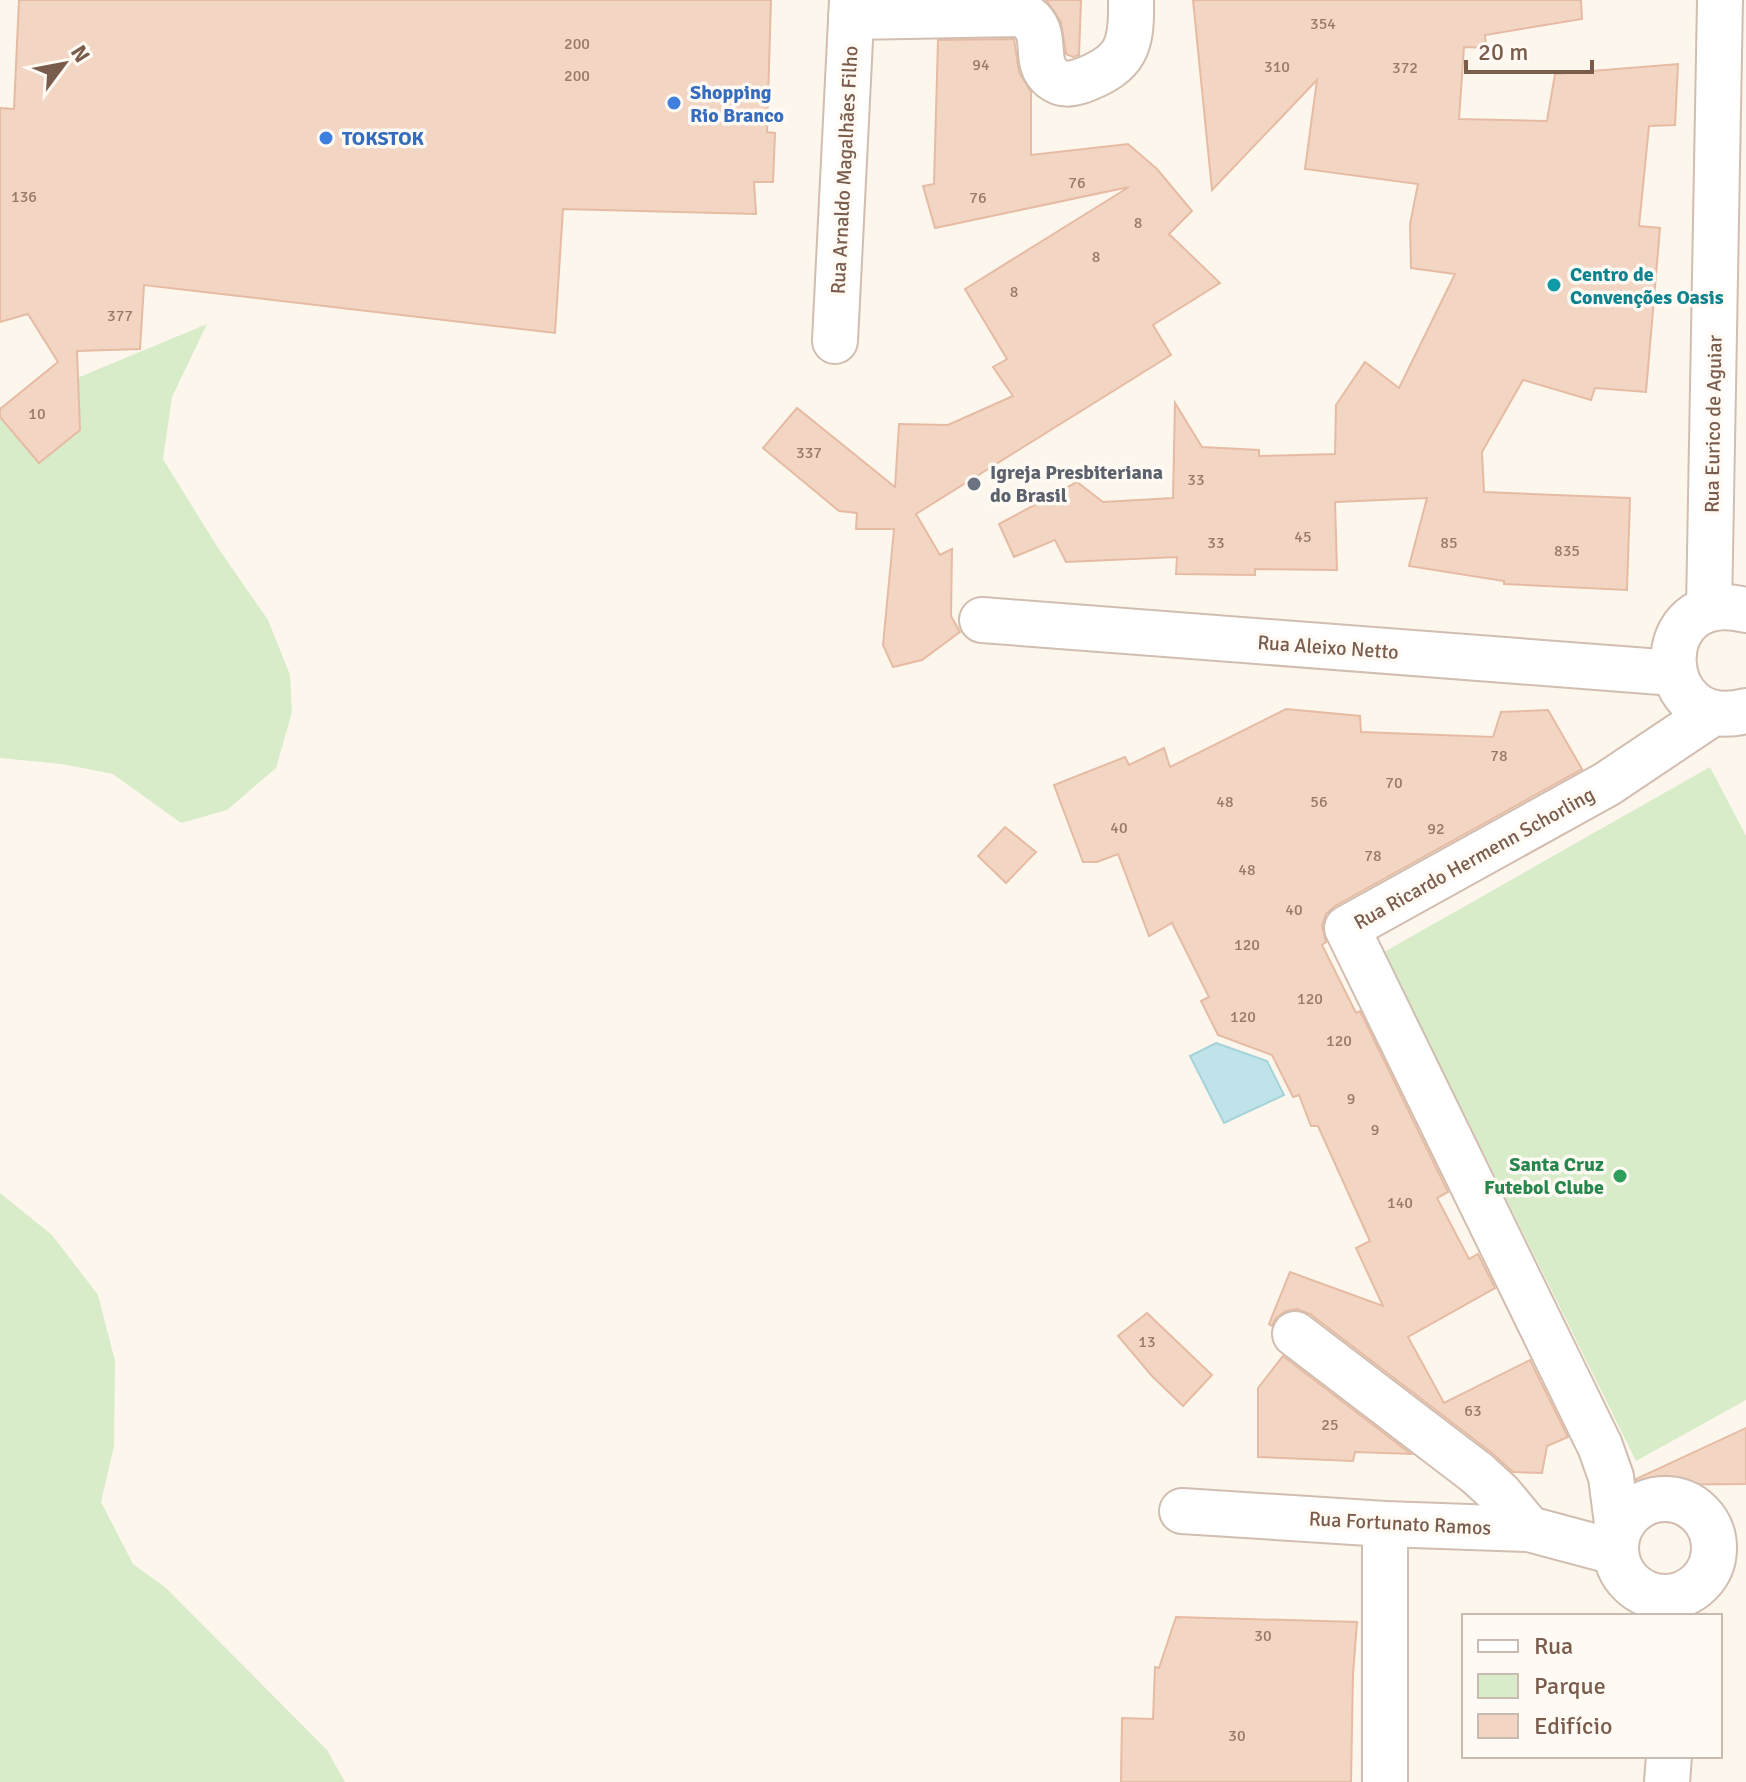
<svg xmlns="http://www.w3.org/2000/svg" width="1746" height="1782" font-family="Signika,sans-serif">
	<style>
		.green { fill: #d8ecc9 }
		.water { fill: #bfe3e8; stroke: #a5d3da; stroke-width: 2 }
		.building { fill: #f3d5c3; stroke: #e6bba3; stroke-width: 2 }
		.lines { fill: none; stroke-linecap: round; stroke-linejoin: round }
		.minor-casing { stroke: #d1beb0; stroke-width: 48 }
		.minor { stroke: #fff; stroke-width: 44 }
		.shop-dot { fill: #3f7fe0; stroke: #fffaf3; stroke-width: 3 }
		.culture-dot { fill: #0f9aa8; stroke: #fffaf3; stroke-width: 3 }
		.worship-dot { fill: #6b7280; stroke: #fffaf3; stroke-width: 3 }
		.leisure-dot { fill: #2e9e5b; stroke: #fffaf3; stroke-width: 3 }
		.labels { text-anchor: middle; stroke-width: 7; stroke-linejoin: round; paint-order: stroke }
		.number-label { font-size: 16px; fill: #987a6a }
		.shop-label { font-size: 20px; font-weight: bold; fill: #366cbe; stroke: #fffaf3; text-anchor: start }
		.street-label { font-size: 20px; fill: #7a5c4d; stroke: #fffaf3 }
		.culture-label { font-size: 20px; font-weight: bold; fill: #0d838f; stroke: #fffaf3; text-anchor: start }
		.worship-label { font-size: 20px; font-weight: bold; fill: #5b616d; stroke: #fffaf3; text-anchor: start }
		.leisure-label { font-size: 20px; font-weight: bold; fill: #27864d; stroke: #fffaf3; text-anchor: end }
	</style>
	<rect width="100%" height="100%" fill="#fdf6ec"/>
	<g class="green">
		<polygon points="207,324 172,397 163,459 218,548 268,620 290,675 292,712 276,768 227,810 181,823 113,774 62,764 0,758 0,410"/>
		<polygon points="1710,767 1746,836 1746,1400 1636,1461 1384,952"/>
		<polygon points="0,1193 52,1235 98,1295 115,1361 114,1446 101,1502 133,1564 166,1588 327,1750 345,1782 0,1782"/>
	</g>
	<polygon class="water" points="1216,1043 1267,1061 1284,1095 1224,1123 1190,1056"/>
	<g class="building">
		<polygon points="19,0 771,0 767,132 775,133 773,182 754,182 756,214 563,209 555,333 144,285 140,349 77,351 80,430 39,463 0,417 0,409 58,362 28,314 0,322 0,108 14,109"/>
		<polygon points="1046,0 1081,0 1079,55 1073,57 1066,54 1061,22"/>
		<polygon points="1193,0 1581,0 1582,19 1485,35 1486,48 1464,47 1459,119 1547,121 1555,74 1678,64 1675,125 1649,126 1639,226 1660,228 1646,392 1595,388 1591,400 1523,380 1482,452 1484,492 1630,498 1627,590 1504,584 1504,581 1409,566 1427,498 1335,502 1337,570 1255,569 1255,575 1176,574 1177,557 1066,562 1055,540 1014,557 999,524 1077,482 1103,502 1173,498 1175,403 1202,447 1259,450 1259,456 1335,454 1336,405 1365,362 1399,388 1455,274 1411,268 1410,224 1418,184 1305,169 1317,80 1212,190"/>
		<polygon points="1014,39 1019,72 1031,92 1031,155 1128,144 1157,169 1192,211 1169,234 1220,283 1153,325 1171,355 916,514 940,555 952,549 951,616 960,632 922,660 893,667 883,645 894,529 856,529 857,513 839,511 763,448 797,408 895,487 899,424 948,425 1013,396 993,367 1007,359 965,289 1129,187 935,228 923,186 934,184 938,40"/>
		<polygon points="1286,709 1360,716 1361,732 1493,737 1501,712 1548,710 1582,769 1335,906 1326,914 1322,926 1326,942 1322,945 1356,1013 1360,1011 1448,1192 1437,1198 1469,1259 1478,1254 1495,1288 1408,1337 1444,1403 1530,1360 1568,1437 1547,1446 1542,1473 1513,1472 1492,1453 1310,1314 1297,1309 1286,1311 1276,1318 1272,1326 1269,1324 1290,1272 1383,1306 1356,1248 1370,1241 1318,1126 1311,1126 1299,1095 1293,1097 1272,1055 1218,1035 1201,1001 1209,997 1172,923 1149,936 1118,854 1097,862 1083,862 1054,785 1125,757 1129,765 1164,748 1170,767"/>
		<polygon points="1005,827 1036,852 1006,883 978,856"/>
		<polygon points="1147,1313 1212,1375 1183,1406 1152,1376 1118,1336"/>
		<polygon points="1283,1356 1411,1454 1355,1452 1353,1461 1258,1457 1258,1388"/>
		<polygon points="1746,1428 1746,1484 1637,1485 1636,1479"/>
		<polygon points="1176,1617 1357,1622 1353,1674 1351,1782 1121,1782 1122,1718 1153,1719 1155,1667 1159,1668"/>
	</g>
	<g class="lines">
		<defs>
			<g id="minor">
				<path d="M851,17L1023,14C1053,32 1030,60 1052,78C1062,86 1071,84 1081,81C1127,64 1132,46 1131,0"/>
				<polyline points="835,341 852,0"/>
				<polyline points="1709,609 1720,0"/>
				<path d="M1746,610C1647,585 1652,736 1746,711"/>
				<polyline points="982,620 1674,673"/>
				<polyline points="1295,1334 1477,1473 1500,1494 1529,1529"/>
				<circle cx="1665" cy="1548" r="49"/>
				<polyline points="1182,1511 1385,1524 1529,1529 1615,1552"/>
				<polyline points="1385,1524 1385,1782"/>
				<polyline points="1618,1531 1611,1477 1600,1446 1347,928 1607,784 1713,713"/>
				<polyline points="1667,1782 1669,1756"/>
			</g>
		</defs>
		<use href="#minor" class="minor-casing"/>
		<use href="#minor" class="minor"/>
	</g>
	<g class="shop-dot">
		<circle cx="674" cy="103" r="8"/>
		<circle cx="326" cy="138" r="8"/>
	</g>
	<circle class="culture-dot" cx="1554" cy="285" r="8"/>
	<circle class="worship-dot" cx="974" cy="484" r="8"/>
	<circle class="leisure-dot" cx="1620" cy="1176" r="8"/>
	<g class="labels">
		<g class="number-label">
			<text x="1323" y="29">354</text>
			<text x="577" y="49">200</text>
			<text x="981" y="70">94</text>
			<text x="1277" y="72">310</text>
			<text x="1405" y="73">372</text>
			<text x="577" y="81">200</text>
			<text x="1077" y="188">76</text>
			<text x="24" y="202">136</text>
			<text x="978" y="203">76</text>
			<text x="1138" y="228">8</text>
			<text x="1096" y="262">8</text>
			<text x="1014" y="297">8</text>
			<text x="120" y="321">377</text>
			<text x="37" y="419">10</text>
			<text x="809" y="458">337</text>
			<text x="1196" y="485">33</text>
			<text x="1303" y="542">45</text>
			<text x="1216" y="548">33</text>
			<text x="1449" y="548">85</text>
			<text x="1567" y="556">835</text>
			<text x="1499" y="761">78</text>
			<text x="1394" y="788">70</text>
			<text x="1225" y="807">48</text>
			<text x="1319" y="807">56</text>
			<text x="1119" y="833">40</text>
			<text x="1436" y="834">92</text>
			<text x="1373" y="861">78</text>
			<text x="1247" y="875">48</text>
			<text x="1294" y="915">40</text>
			<text x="1247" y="950">120</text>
			<text x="1310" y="1004">120</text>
			<text x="1243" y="1022">120</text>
			<text x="1339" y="1046">120</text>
			<text x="1351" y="1104">9</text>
			<text x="1375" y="1135">9</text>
			<text x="1400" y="1208">140</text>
			<text x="1147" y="1347">13</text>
			<text x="1473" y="1416">63</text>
			<text x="1330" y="1430">25</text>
			<text x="1263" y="1641">30</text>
			<text x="1237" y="1741">30</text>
		</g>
		<g class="shop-label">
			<text x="690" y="99">Shopping<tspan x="690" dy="23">Rio Branco</tspan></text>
			<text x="342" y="145">TOKSTOK</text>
		</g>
		<g class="street-label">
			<text transform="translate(844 170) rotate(-87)" y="7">Rua Arnaldo Magalhães Filho</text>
			<text transform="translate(1713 424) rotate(-89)" y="7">Rua Eurico de Aguiar</text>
			<text transform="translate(1328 647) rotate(4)" y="7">Rua Aleixo Netto</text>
			<text transform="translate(1474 858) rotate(-29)" y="7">Rua Ricardo Hermenn Schorling</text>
			<text transform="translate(1400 1523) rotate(3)" y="7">Rua Fortunato Ramos</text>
		</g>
		<g class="culture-label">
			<text x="1570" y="281">Centro de<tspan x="1570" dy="23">Convenções Oasis</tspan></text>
		</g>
		<g class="worship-label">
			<text x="990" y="479">Igreja Presbiteriana<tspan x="990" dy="23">do Brasil</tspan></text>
		</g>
		<g class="leisure-label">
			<text x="1604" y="1171">Santa Cruz<tspan x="1604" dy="23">Futebol Clube</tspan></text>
		</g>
	</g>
	<rect x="1462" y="1614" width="260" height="144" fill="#fffaf3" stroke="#cabbb1" stroke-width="2"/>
	<rect x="1478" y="1640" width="40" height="12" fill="#ffffff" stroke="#cabbb1" stroke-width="2"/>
	<text x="1534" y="1654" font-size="24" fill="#7a5c4d">Rua</text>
	<rect x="1478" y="1674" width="40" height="24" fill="#d8ecc9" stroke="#cabbb1" stroke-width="2"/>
	<text x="1534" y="1694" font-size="24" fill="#7a5c4d">Parque</text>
	<rect x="1478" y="1714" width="40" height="24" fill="#f3d5c3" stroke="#cabbb1" stroke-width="2"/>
	<text x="1534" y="1734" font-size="24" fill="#7a5c4d">Edifício</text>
	<g transform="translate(64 64) rotate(58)" stroke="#fffaf3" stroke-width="6" paint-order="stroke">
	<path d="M0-6L14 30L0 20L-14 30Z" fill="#7a5c4d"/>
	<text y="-12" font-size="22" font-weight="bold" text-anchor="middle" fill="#7a5c4d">N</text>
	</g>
	<path d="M1466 60v12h126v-12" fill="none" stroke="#7a5c4d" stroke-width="4"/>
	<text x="1478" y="60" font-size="24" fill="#7a5c4d" stroke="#fffaf3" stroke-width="6" paint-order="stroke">20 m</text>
</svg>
